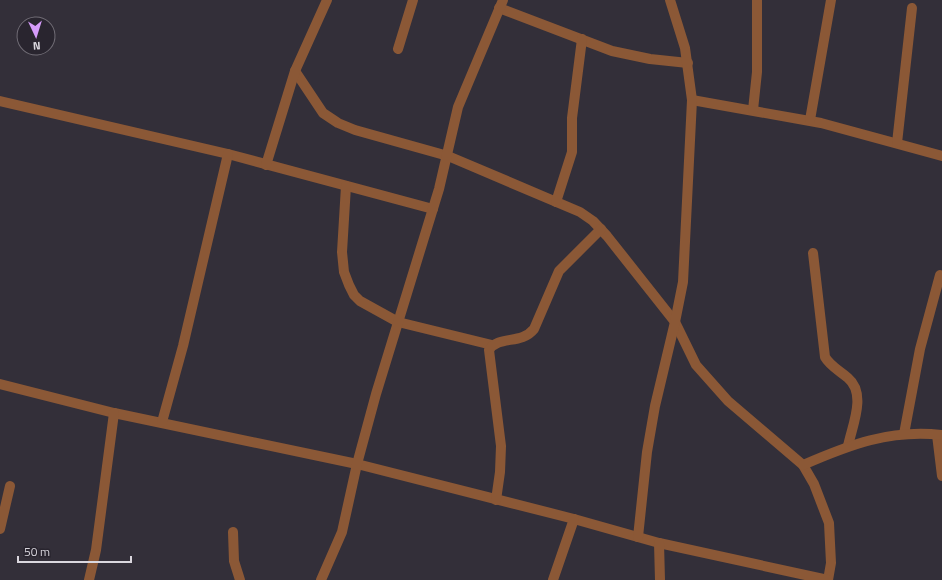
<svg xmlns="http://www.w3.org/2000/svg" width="942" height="580" font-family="'Titillium Web',sans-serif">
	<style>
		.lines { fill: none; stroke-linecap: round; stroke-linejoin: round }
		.minor { stroke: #8b5836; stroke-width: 10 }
	</style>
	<rect width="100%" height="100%" fill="#332f39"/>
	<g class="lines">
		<g class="minor">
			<polyline points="499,8 612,51 650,59 688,63"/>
			<polyline points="398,49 413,0"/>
			<polyline points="295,71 323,113 338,123 355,130 448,156 580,212 593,221 607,236 675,322 696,365 728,401 803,465 814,484 829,523 831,563 828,580"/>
			<polyline points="692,100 821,123 942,156"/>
			<polyline points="0,101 228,154 433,209"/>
			<polyline points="753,110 757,72 757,0"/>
			<polyline points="810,120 831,0"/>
			<polyline points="897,143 912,8"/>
			<polyline points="266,165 295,71 327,0"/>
			<polyline points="346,186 342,252 344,272 349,285 354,295 360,301 398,322 492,345"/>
			<polyline points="556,202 572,152 572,118 582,39"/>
			<path d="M813,253L825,357C830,366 840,371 848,378C867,394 852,426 848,446"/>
			<polyline points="0,384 114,413 357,464 574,519 659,543 828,580"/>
			<polyline points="162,422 183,346 228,154"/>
			<polyline points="904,434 920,349 940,275"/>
			<polyline points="937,435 942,476"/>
			<path d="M803,465C849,445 890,429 942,435"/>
			<path d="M496,500L500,472L501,446L489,350C499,335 521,345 534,329L559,271L601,229"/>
			<polyline points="0,529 10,486"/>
			<polyline points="233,532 234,561 240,580"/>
			<polyline points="638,537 647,452 655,406 675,322 683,282 692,100 685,48 670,0"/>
			<polyline points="659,543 660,580"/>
			<polyline points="89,580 96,550 114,413"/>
			<polyline points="321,580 342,532 357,464 376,394 439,189 458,107 503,0"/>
			<polyline points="553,580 574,519"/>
		</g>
	</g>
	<g transform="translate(36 36) rotate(176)"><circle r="19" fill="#29252f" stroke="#706c75"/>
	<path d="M0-3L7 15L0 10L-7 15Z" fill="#d59bfa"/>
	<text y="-6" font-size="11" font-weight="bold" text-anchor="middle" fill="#dad7de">N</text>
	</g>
	<path d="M18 556v6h113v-6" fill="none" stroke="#dad7de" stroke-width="2"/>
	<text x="24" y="556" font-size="12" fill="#dad7de" stroke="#29252f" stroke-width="3" paint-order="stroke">50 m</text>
</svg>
